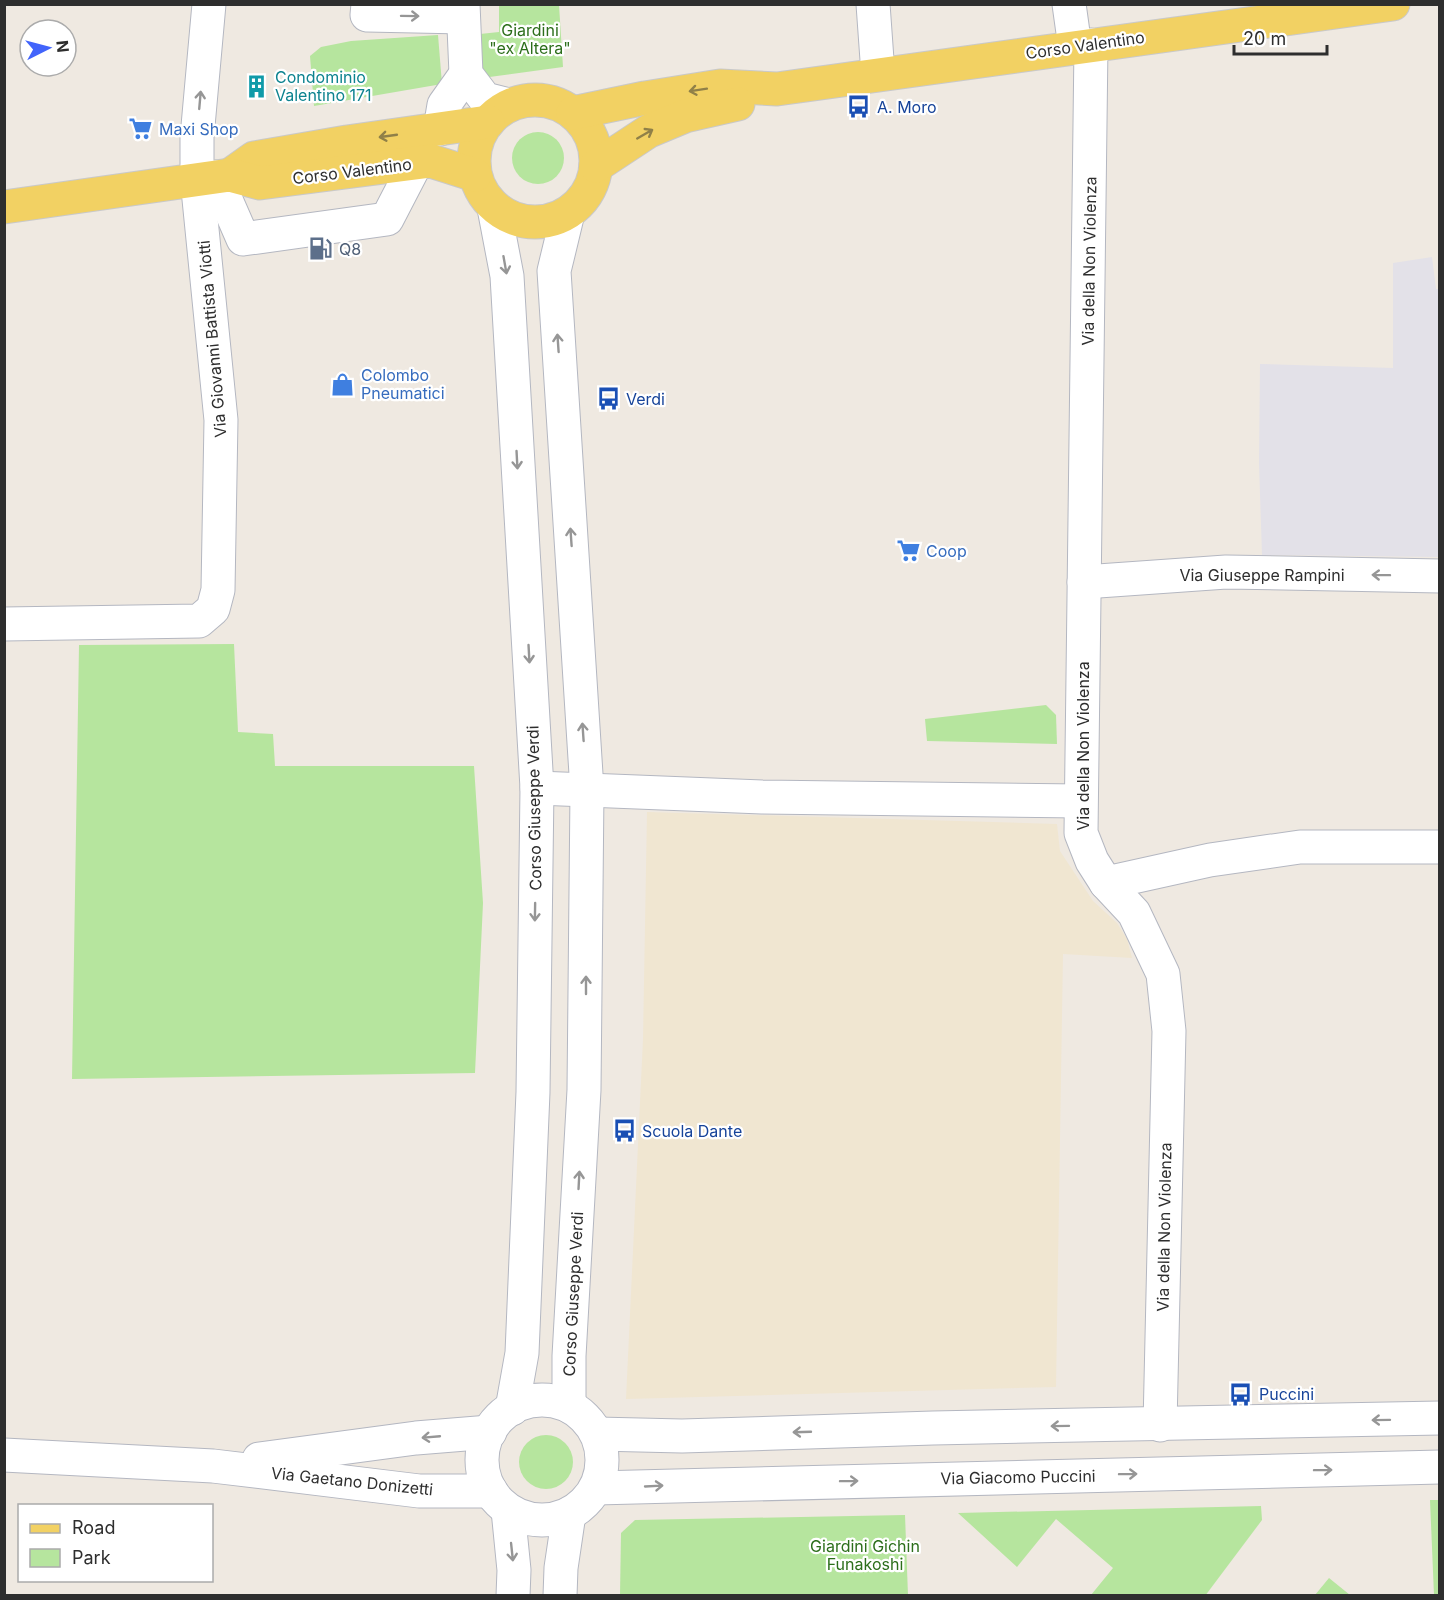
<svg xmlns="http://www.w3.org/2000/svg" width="1444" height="1600" font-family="Inter,sans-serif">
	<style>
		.industrial { fill: #e3e1e8 }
		.education { fill: #f0e6d1 }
		.green { fill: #b6e59e }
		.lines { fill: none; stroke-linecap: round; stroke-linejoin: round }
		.minor-casing { stroke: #b4b7c1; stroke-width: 35 }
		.major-casing { stroke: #c9c9c9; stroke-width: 35 }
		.minor { stroke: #fff; stroke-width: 33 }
		.major { stroke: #f2d163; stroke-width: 33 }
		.oneway { stroke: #969696 }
		.oneway2 { stroke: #908048 }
		.labels { text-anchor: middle; stroke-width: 4.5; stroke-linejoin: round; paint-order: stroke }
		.park-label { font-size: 16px; fill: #2c6e1b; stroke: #fff }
		.street-label { font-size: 16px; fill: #2e2e2e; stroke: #fff }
		.culture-label { font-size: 16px; fill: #0d838f; stroke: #fff; text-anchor: start }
		.transit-label { font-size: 16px; fill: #164399; stroke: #fff; text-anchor: start }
		.shop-label { font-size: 16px; fill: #366cbe; stroke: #fff; text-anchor: start }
		.service-label { font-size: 16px; fill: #4e5e75; stroke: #fff; text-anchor: start }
	</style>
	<rect width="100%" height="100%" fill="#efe9e1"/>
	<polygon class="industrial" points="1432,257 1436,289 1440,289 1439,557 1262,555 1259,463 1260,364 1393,368 1393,263"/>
	<polygon class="education" points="647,812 1057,824 1060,851 1093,901 1117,923 1127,939 1132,958 1063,954 1056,1387 626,1399 643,1039"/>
	<g class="green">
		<polygon points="499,5 559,5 563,67 482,78 480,34 499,32"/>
		<polygon points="438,35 442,84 314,106 310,56 321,47 351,41"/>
		<circle cx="538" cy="158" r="26"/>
		<polygon points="234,644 238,732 273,734 275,766 474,766 483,903 475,1073 72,1079 79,645"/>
		<polygon points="1046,705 1056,715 1057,744 927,741 925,719"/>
		<circle cx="546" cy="1462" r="27"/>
		<polygon points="1430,1500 1439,1500 1439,1595 1434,1595"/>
		<polygon points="1261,1506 1262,1520 1205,1596 1091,1595 1113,1568 1056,1519 1017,1567 958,1513"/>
		<polygon points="905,1515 908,1595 620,1595 621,1533 635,1520"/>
		<polygon points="1329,1578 1350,1595 1315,1595"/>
	</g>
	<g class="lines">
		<defs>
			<g id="minor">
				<polyline points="368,4 367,15 463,17"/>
				<polyline points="463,4 466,74 485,99 509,105"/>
				<polyline points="873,4 878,74"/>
				<polyline points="1069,4 1075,47"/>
				<polyline points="1091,45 1081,833 1092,861 1106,883 1134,913 1163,974 1169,1031 1160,1425"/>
				<polyline points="440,129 444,105 466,74"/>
				<polyline points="216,177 243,239 387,219 416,163"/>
				<polyline points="494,208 507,276 537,788 533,1092 522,1353 512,1409"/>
				<polyline points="568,213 554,271 587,790 584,1090 569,1356 569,1406"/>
				<polyline points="1084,582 1226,572 1440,576"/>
				<polyline points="4,624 199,621 213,609 218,590 221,420 197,179 197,137 209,4"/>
				<polyline points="537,788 762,797 1080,801"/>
				<polyline points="1106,883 1210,860 1300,847 1440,847"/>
				<circle cx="542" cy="1460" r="60"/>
				<polyline points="597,1434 682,1436 933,1428 1440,1418"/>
				<polyline points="4,1455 213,1466 419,1491 491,1491"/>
				<polyline points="259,1459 416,1438 490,1432"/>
				<polyline points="596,1488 1440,1467"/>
				<polyline points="508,1510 514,1570 513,1596"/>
				<polyline points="560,1596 561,1568 569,1514"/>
			</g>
			<g id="major">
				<circle cx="535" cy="161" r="61"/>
				<polyline points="573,113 645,98 720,86 777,89 1393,4"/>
				<polyline points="596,166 649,131 685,116 738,104"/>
				<polyline points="230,175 254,158 347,142 488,122"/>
				<polyline points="4,207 230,175 260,183 431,161 475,175"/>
			</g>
		</defs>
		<use href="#minor" class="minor-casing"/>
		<use href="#major" class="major-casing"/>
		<use href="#minor" class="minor"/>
		<use href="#major" class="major"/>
	</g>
	<defs><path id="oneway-shaft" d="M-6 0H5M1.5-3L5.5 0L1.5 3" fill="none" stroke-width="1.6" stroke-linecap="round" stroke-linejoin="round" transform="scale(1.5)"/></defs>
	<g class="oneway">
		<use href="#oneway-shaft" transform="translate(410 16) rotate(1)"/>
		<use href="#oneway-shaft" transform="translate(200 100) rotate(-85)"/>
		<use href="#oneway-shaft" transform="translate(505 265) rotate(80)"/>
		<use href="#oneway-shaft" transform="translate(558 343) rotate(-94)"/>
		<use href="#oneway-shaft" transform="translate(517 460) rotate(87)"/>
		<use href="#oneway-shaft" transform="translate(571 537) rotate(-94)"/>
		<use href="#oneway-shaft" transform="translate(1381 575) rotate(-179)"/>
		<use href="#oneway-shaft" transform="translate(529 654) rotate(87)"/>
		<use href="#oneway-shaft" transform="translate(583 732) rotate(-94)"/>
		<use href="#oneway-shaft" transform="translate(535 912) rotate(91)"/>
		<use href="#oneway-shaft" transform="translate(586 985) rotate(-90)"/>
		<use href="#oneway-shaft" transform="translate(579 1180) rotate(-87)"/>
		<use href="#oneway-shaft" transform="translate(1381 1420) rotate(179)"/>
		<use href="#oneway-shaft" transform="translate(1060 1426) rotate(179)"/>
		<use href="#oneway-shaft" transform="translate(802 1432) rotate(178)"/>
		<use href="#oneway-shaft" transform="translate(431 1437) rotate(175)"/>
		<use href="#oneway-shaft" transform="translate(1323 1470) rotate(-1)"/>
		<use href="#oneway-shaft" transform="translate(1128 1474) rotate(-1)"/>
		<use href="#oneway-shaft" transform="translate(849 1481) rotate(-1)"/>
		<use href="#oneway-shaft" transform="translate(654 1486) rotate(-3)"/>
		<use href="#oneway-shaft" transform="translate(512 1552) rotate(84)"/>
	</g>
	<g class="oneway2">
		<use href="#oneway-shaft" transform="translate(698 90) rotate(171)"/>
		<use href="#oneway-shaft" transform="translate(645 134) rotate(-30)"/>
		<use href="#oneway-shaft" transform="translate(388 136) rotate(172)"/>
	</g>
	<defs>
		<symbol id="building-bare" viewBox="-9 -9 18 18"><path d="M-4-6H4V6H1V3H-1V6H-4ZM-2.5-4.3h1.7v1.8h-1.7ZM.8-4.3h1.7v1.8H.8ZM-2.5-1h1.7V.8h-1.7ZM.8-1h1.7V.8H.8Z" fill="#0f9aa8" stroke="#fff" stroke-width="2.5" paint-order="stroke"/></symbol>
		<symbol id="bus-bare" viewBox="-9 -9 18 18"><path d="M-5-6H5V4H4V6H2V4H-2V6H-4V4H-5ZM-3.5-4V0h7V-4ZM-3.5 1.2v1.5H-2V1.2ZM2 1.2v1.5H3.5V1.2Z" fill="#1a4fb4" stroke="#fff" stroke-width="2.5" paint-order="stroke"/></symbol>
		<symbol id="supermarket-bare" viewBox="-9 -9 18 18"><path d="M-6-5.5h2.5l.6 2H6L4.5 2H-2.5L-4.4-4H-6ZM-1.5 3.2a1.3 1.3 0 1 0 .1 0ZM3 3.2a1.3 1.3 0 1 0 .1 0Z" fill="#3f7fe0" stroke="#fff" stroke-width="2.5" paint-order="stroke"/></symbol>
		<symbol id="fuel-bare" viewBox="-9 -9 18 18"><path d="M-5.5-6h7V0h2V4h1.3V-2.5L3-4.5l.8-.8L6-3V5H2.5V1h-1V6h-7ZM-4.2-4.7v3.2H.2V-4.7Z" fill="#5c6f8a" stroke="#fff" stroke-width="2.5" paint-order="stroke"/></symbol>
		<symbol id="shop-bare" viewBox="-9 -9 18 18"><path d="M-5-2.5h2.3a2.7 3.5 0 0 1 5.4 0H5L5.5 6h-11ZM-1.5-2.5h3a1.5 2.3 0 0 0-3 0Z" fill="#3f7fe0" stroke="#fff" stroke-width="2.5" paint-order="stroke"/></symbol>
	</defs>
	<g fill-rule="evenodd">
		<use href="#building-bare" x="240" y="70" width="33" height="33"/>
		<use href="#bus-bare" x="842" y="90" width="33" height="33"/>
		<use href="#supermarket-bare" x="124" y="112" width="33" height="33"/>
		<use href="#fuel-bare" x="304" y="232" width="33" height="33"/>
		<use href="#shop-bare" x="326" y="368" width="33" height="33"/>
		<use href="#bus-bare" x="592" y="382" width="33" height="33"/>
		<use href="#supermarket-bare" x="892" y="534" width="33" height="33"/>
		<use href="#bus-bare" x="608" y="1114" width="33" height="33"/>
		<use href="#bus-bare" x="1224" y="1378" width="33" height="33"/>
	</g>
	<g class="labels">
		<g class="park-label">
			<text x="530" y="36">Giardini<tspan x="530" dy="18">"ex Altera"</tspan></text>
			<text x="865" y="1552">Giardini Gichin<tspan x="865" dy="18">Funakoshi</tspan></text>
		</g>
		<g class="street-label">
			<text transform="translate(1085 45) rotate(-8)" y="6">Corso Valentino</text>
			<text transform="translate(352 171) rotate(-7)" y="6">Corso Valentino</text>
			<text transform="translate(1089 261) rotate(-89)" y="6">Via della Non Violenza</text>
			<text transform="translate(212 339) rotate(-95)" y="6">Via Giovanni Battista Viotti</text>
			<text x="1262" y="581">Via Giuseppe Rampini</text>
			<text transform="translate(1083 746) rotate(-90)" y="6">Via della Non Violenza</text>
			<text transform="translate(534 808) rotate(-91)" y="6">Corso Giuseppe Verdi</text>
			<text transform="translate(1164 1227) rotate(-89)" y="6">Via della Non Violenza</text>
			<text transform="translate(573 1294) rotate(-87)" y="6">Corso Giuseppe Verdi</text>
			<text transform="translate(1018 1477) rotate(-1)" y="6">Via Giacomo Puccini</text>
			<text transform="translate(352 1481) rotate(6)" y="6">Via Gaetano Donizetti</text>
		</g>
		<g class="culture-label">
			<text x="275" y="83">Condominio<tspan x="275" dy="18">Valentino 171</tspan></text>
		</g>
		<g class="transit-label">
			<text x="877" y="113">A. Moro</text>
			<text x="626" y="405">Verdi</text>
			<text x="642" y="1137">Scuola Dante</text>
			<text x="1259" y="1400">Puccini</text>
		</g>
		<g class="shop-label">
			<text x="159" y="135">Maxi Shop</text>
			<text x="361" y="381">Colombo<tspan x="361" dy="18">Pneumatici</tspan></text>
			<text x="926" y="557">Coop</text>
		</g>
		<g class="service-label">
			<text x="339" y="255">Q8</text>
		</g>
	</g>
	<rect width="1444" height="1600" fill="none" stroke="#2e2e2e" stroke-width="12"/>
	<rect x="18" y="1504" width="195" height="78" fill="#ffffff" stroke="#ababab" stroke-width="1.5"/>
	<rect x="30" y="1524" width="30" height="9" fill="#f2d163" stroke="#ababab" stroke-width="1.5"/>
	<text x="72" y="1534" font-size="18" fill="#2e2e2e">Road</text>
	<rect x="30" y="1549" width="30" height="18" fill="#b6e59e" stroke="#ababab" stroke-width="1.5"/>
	<text x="72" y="1564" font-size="18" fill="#2e2e2e">Park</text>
	<g transform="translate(48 48) rotate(84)"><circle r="28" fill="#ffffff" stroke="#ababab" stroke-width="1.5"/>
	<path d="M0-4.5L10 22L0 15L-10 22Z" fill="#4264fb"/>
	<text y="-9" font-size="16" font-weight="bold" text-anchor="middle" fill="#2e2e2e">N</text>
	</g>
	<path d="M1234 45v9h93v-9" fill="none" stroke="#2e2e2e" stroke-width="3"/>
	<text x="1243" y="45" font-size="18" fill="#2e2e2e" stroke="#ffffff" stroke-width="4.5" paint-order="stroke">20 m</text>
</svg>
